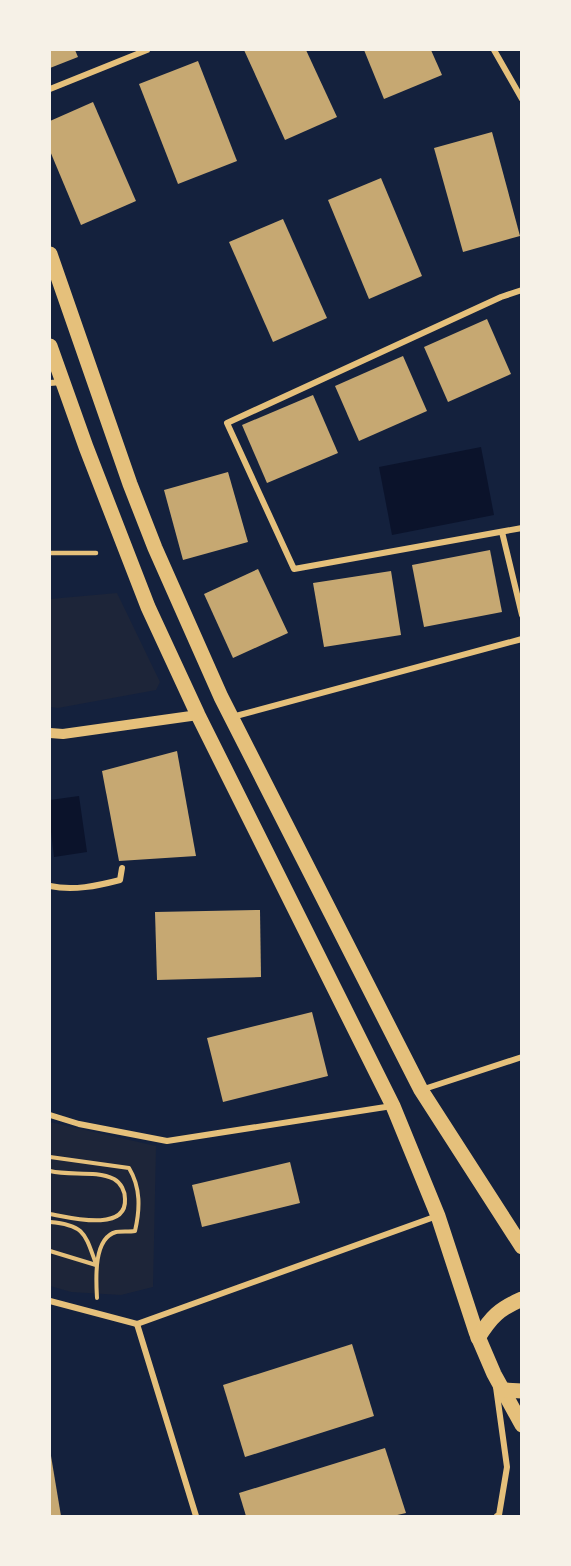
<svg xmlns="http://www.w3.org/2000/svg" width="571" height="1566" font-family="'Sofia Sans Condensed',sans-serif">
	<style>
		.green { fill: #1d2539 }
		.water { fill: #0b132b }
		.building { fill: #c6a872 }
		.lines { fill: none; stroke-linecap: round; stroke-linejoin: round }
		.path { stroke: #e5c07b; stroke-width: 4 }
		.service { stroke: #e5c07b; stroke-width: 4.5 }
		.minor { stroke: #e5c07b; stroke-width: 6 }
		.tertiary { stroke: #e5c07b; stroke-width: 10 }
		.primary { stroke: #e5c07b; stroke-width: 15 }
	</style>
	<rect width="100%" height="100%" fill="#14213d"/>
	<g class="green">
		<polygon points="117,593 160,682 156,690 58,708 50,707 50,599"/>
		<polygon points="50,1122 156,1146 153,1287 121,1295 71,1292 50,1286"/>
	</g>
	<g class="water">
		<polygon points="481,447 494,515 392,535 379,467"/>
		<polygon points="79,796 87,852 54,857 50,823 50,800"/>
	</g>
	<g class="building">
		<polygon points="50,50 75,50 78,57 50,68"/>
		<polygon points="244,50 306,50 337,117 285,140"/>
		<polygon points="364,50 431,50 442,75 384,99"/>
		<polygon points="198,61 237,161 178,184 139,84"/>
		<polygon points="93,102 136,201 81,225 50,151 50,121"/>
		<polygon points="492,132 520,236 463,252 434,148"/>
		<polygon points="381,178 422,276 369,299 328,200"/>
		<polygon points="283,219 327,318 273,342 229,242"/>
		<polygon points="487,319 511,374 448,402 424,347"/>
		<polygon points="403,356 427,411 359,441 335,386"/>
		<polygon points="313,395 338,453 267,483 242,425"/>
		<polygon points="228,472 248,542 183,560 164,490"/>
		<polygon points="490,550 502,612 424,627 412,565"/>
		<polygon points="258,569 288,633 233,658 204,594"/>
		<polygon points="391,571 401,635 324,647 313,583"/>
		<polygon points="177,751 196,856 119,861 102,771"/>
		<polygon points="260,910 261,977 157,980 155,912"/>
		<polygon points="312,1012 328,1076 223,1102 207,1038"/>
		<polygon points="290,1162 300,1203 202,1227 192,1185"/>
		<polygon points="352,1344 374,1416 245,1457 223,1385"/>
		<polygon points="385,1448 406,1513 393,1516 246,1516 239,1493"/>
		<polygon points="50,1456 51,1456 61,1516 50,1516"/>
	</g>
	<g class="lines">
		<g class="path">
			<path d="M50,1157L129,1168C141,1188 140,1209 135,1231C129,1232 121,1231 116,1232C93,1238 96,1280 97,1298"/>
			<path d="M50,1171C70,1176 95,1170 114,1179C121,1183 125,1191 125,1199C127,1233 68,1217 50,1214"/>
			<path d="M50,1222C85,1225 85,1234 96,1264"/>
			<polyline points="50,1251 96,1265"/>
		</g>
		<polyline class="service" points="50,553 96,553"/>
		<g class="minor">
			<polyline points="494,50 522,99"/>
			<polyline points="50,89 147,50"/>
			<polyline points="522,290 501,297 227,423 294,569 522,528"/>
			<polyline points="50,383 62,382"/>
			<polyline points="502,532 522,615"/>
			<polyline points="232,717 522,639"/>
			<path d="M50,886C73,891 97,886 120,880L122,868"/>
			<polyline points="421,1090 522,1057"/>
			<polyline points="50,1115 79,1124 167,1141 392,1106"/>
			<polyline points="50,1301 137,1324 437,1216"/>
			<polyline points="137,1324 196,1516"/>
			<polyline points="496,1387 507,1467 499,1515 497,1516"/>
		</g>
		<polyline class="tertiary" points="50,733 63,734 198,715"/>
		<g class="primary">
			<polyline points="50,254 130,484 155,548 221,697 421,1090 522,1247"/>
			<polyline points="50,346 86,447 148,607 198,715 393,1106 438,1216 476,1332 494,1374 522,1425"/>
			<path d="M478,1338C491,1317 499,1309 522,1299"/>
			<polyline points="503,1390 522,1391"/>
		</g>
	</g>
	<rect width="571" height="1566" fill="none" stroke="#f6f1e7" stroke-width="102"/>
</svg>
